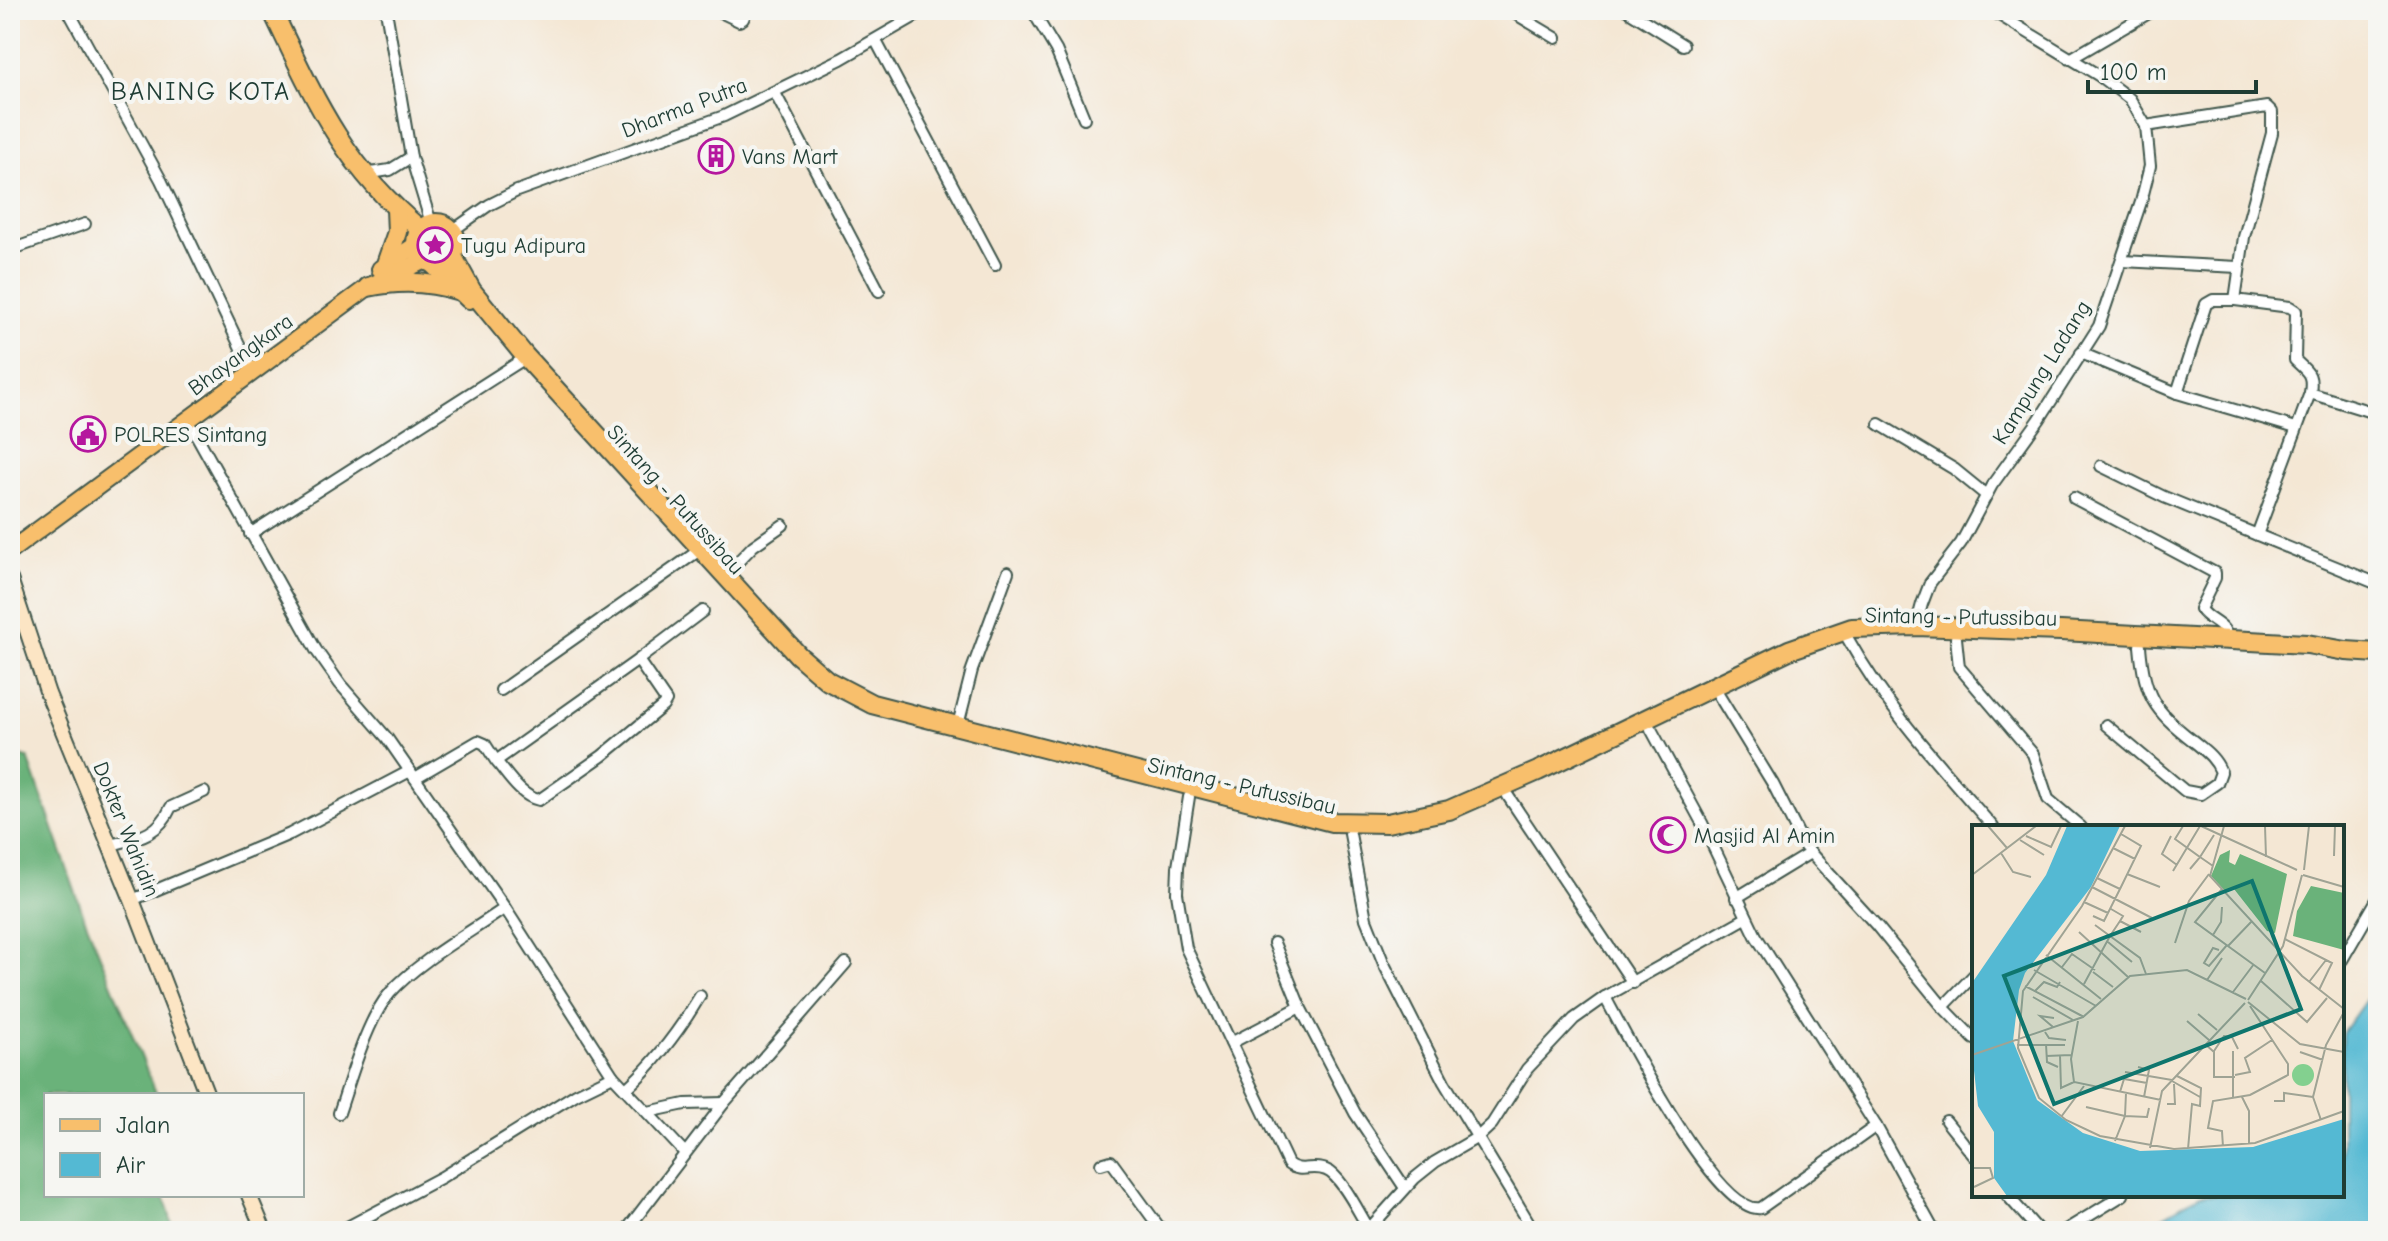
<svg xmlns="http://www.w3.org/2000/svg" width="2388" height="1241" font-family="'Comic Neue',sans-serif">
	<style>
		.forest { fill: #6ab27a; stroke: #447857; stroke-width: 2 }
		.water { fill: #54b9d3; stroke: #3a7b84; stroke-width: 2 }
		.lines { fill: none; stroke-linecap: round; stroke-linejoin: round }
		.street-casing { stroke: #3f564c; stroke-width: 14 }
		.secondary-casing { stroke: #3f564c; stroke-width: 18 }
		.primary-casing { stroke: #3f564c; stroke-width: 20 }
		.highway-casing { stroke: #3f564c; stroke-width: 22 }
		.street { stroke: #fff; stroke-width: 10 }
		.secondary { stroke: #fce5c4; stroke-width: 14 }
		.primary { stroke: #f8bf6c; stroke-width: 16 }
		.highway { stroke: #f8bf6c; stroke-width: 18 }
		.labels { text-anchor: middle; stroke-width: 8; stroke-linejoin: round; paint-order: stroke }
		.street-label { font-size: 22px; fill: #1f3d34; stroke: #f6f6f2 }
		.poi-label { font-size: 22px; fill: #1f3d34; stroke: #f6f6f2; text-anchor: start }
		.quarter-label { font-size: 26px; letter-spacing: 2px; fill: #1f3d34; stroke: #f6f6f2 }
		.inset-road { fill: none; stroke: #9fa394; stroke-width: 2 }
		.view { fill: #0f766e; fill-opacity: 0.15; stroke: #0f766e; stroke-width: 4 }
		.inset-edge { fill: none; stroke: #1f3d34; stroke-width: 4 }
	</style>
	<rect width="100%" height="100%" fill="#f6f6f2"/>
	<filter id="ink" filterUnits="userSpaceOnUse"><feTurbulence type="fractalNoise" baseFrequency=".0125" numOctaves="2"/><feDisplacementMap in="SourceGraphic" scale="16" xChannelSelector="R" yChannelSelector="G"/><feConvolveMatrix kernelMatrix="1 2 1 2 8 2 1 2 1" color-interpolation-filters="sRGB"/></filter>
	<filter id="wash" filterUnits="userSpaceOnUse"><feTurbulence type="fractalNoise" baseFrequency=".006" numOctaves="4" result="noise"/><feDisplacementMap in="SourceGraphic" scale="32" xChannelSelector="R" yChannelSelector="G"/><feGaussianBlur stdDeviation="1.8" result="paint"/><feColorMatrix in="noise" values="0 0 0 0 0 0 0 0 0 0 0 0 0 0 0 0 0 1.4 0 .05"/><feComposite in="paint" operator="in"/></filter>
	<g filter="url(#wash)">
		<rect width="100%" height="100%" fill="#f4e7d4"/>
		<polygon class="forest" points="10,753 28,758 85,919 157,1095 46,1095 46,1195 164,1195 173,1227 181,1231 10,1231"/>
		<polygon class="water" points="2378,983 2378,1231 2137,1231 2200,1195 2342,1195 2342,1033"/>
	</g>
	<g filter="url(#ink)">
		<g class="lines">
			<defs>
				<g id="street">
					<polyline points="68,10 161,180 249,365"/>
					<polyline points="386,10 411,157 431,223"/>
					<polyline points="716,10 739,21 743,19 747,10"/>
					<polyline points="1032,10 1056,50 1084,118"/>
					<polyline points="1509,10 1556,38"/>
					<polyline points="1627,10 1683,45"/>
					<polyline points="876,41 995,265"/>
					<polyline points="2070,59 2154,10"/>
					<polyline points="775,93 879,291"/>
					<polyline points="2146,126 2267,107 2272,112 2272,133 2244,237 2235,300 2213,300 2206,304 2177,393"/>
					<polyline points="364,174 390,170 411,157"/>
					<polyline points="452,231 489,205 517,191 724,116 841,59 926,10"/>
					<polyline points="10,250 85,224"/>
					<polyline points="2122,261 2238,267"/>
					<path d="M2235,300L2290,307L2296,311L2295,360C2308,373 2313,373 2310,393L2257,535"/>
					<polyline points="2081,353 2177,393 2296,428"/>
					<polyline points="2310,393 2378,414"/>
					<polyline points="188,420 316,650 340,684 387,738 505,908 613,1076 576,1094 442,1177 340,1231"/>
					<polyline points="1879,424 1954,469 1986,495"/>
					<polyline points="2101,466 2164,497 2378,584"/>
					<path d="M2074,498L2215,573V578L2200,609C2208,622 2226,623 2228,640"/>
					<polyline points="250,534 519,362"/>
					<polyline points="726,574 753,546 783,525"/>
					<polyline points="1916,626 1922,604 1930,583 1961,543 1992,485 2039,420 2099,326 2141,202 2150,166 2146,126 2130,99 2098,75 1991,10"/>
					<polyline points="1956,638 1959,667 2033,754 2048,799 2081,827"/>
					<path d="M1848,639C1887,709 1941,767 1993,827"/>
					<polyline points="638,660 703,611"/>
					<polyline points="1713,686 1773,784 1805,847 1877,926 1943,1007 1974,1039"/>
					<polyline points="501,690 694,554"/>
					<polyline points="958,725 972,670 1008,572"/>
					<path d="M2106,725L2185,791L2201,794L2217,783L2221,772C2215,757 2204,750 2192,740C2153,710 2144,695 2140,646"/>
					<polyline points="1651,729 1702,823 1756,936 1876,1126 1934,1231"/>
					<path d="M415,778L478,741L485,744L496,761L638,660L666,701L663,706L602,756L539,800C520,796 508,775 496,761"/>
					<polyline points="1508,796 1633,983"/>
					<path d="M1189,797L1178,867L1177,893L1186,948L1288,1164C1301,1174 1312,1164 1326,1170C1341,1175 1360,1215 1369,1229L1366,1231"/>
					<polyline points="1350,834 1366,919 1384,964 1444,1082 1534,1231"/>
					<path d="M110,845C138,838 158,836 171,807L204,792"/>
					<polyline points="1736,898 1810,853"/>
					<polyline points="132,900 290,834 410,771"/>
					<polyline points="1274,943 1300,1007 1355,1113 1405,1188"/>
					<polyline points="2342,960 2378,898"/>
					<path d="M1605,997C1625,1034 1718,1216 1761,1208L1876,1126"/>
					<polyline points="1943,1007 1974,975"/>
					<polyline points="1231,1043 1300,1007"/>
					<polyline points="613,1076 685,1153"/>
					<path d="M626,1089C657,1061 679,1031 700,996"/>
					<polyline points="648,1112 685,1104 724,1103"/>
					<path d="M339,1113C351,1078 367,1019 390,993C417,962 471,932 505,908"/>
					<polyline points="1946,1121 1974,1156"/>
					<polyline points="1101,1164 1111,1161 1162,1231"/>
					<polyline points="2007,1195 2039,1231"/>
					<polyline points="626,1231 724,1103 846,963"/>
					<polyline points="1371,1231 1369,1229 1415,1178 1435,1162 1478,1137 1492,1124 1527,1069 1574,1019 1605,997 1746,918"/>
					<polyline points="2064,1231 2123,1195"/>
				</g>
				<g id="secondary">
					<polyline points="10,579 48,694 132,900 207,1095"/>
					<polyline points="249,1195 264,1231"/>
				</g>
				<g id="primary">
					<polyline points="380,269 416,245"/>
					<polyline points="10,551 368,287 425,260"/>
				</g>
				<g id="highway">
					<path d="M272,10C314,98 343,166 421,230"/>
					<circle cx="436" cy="243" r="20"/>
					<polyline points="452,255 472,291 525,356 798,655 828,681 872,704 1332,822 1387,823 1449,810 1538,771 1789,650 1852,628 1916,626 2061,631 2307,644 2346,651 2378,653"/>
					<polyline points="432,263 469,299"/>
					<polyline points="386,264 397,232 396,209"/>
					<path d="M368,287C400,280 429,281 460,291"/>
				</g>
			</defs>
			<use href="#street" class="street-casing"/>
			<use href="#secondary" class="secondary-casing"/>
			<use href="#primary" class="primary-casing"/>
			<use href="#highway" class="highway-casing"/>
			<use href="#street" class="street"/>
			<use href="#secondary" class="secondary"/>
			<use href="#primary" class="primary"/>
			<use href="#highway" class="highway"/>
		</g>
	</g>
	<defs>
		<symbol id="building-ring" viewBox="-11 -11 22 22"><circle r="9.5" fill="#f6f6f2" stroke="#b5179e" stroke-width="1.5"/><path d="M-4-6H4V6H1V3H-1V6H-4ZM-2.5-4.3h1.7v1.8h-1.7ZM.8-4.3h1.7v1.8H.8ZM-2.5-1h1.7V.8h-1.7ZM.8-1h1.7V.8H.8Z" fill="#b5179e"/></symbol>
		<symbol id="sight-ring" viewBox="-11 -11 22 22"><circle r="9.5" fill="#f6f6f2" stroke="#b5179e" stroke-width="1.5"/><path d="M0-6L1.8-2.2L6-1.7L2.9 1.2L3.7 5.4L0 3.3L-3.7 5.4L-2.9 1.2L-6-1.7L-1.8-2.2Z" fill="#b5179e"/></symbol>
		<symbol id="civic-ring" viewBox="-11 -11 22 22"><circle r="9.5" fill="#f6f6f2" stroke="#b5179e" stroke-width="1.5"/><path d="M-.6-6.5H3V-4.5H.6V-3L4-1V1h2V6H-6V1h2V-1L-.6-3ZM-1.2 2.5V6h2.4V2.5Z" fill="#b5179e"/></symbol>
		<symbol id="mosque-ring" viewBox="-11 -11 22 22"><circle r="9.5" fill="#f6f6f2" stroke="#b5179e" stroke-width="1.5"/><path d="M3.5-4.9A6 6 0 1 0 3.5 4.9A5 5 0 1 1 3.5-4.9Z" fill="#b5179e"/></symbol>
	</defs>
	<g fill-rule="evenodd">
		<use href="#building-ring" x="696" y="136" width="40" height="40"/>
		<use href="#sight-ring" x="415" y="225" width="40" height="40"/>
		<use href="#civic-ring" x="68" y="414" width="40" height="40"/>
		<use href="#mosque-ring" x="1648" y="815" width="40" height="40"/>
	</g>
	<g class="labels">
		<g class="street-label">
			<text transform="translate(684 107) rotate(-21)" y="8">Dharma Putra</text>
			<text transform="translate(240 354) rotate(-36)" y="8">Bhayangkara</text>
			<text transform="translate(2041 372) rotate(-58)" y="8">Kampung Ladang</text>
			<text transform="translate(676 499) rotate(48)" y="8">Sintang - Putussibau</text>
			<text transform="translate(1961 616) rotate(1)" y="8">Sintang - Putussibau</text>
			<text transform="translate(1242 785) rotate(13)" y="8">Sintang - Putussibau</text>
			<text transform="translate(127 829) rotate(68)" y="8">Dokter Wahidin</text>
		</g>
		<g class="poi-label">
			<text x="742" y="164">Vans Mart</text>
			<text x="461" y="253">Tugu Adipura</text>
			<text x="114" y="442">POLRES Sintang</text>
			<text x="1694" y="843">Masjid Al Amin</text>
		</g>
		<g class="quarter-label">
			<text x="201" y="100">BANING KOTA</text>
		</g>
	</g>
	<g transform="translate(1972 825)">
		<rect width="372" height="372" fill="#f4e7d4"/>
		<path d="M320 250a11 11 0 1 1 22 0a11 11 0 1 1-22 0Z" fill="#83d08f"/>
		<path d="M258,25L257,37L263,40L268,29L315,49L303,108L295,106L262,64L254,67L239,51L248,30ZM339,61L372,68V125L321,111L325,86Z" fill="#6ab27a"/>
		<path d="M95,1H148L119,62L53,148L47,165L41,216L65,275L111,308L168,326L281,322L372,294V370L35,371L22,353V307L6,281L0,228V158L74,50Z" fill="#54b9d3"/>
		<path class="inset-road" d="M16,1L35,23M153,1L110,81L51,166L46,223L67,273L94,295L128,311L202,324L283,318L372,286M211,1L203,14L228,32L242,10M229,1L325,45M252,1L238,51L330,151L372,184M293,1L294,32M54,11L79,22L89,1M199,11L190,29L205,40M48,15L72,30M141,23L163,34M29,28L41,47L59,52M362,31L363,1M218,44L228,32L241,41M332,45L337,1M201,46L228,1M155,49L188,62M0,50L64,1M331,50L372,62M120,62L180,93M148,64L169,21L149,9M250,64L223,97L293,148M112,77L136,88M139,84L151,91L148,96L169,107M121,91L132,96L148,64L125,53M148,96L138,111L168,133L174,149M107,107L156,152M241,110L249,97L250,82M313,114L360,138L347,165M136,117L160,137M203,118L217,76L237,49M256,121L280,96M247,125L241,123L232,138L237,141L255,120M74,130L129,174M90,142L100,129L123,145M62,145L124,181M121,147L141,162M235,155L250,133M289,156L335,197L355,173M337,157L354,135M112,159L138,111L123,100M53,161L112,192M63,166L72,157L85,162L88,157M261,167L282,139M61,172L101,195M276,175L311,121L330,50M276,177L328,219L372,227M226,189L245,205M106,196L99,234L102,257L189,275M215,196L237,215M81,202L68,191L82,193M73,207L77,213L94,215M74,219L75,237L86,242M233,219L242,227V252H263M45,220H93M242,226L252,211L260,212L266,224M261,226V273M328,227L351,235M0,230L111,192L158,151L215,145L274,174M88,230L89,263L102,257M74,231L99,230M166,242L177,245L172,272M153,247L200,255M263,250L278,247L273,233L300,215M205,251L229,263L228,281L220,279L216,324M200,256L228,272M148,267L152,254L175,258M270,272L277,286V319M302,276H312V268L341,272M195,279H203L202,259M114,282L153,291L154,268M89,292L112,261M349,295L341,272L354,220L372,187M143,316L153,291L175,292L177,283M251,322L250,306L236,303L241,276L278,270L316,250V239L278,181M178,323L190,266L273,178M0,343H18L21,353L2,362"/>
		<path class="view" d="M280,56L329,184L82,279L32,151Z"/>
		<rect width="372" height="372" class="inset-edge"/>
	</g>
	<rect width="2388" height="1241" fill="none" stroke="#f6f6f2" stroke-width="40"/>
	<rect x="44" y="1093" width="260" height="104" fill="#f6f6f2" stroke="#a0aca6" stroke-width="2"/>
	<rect x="60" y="1119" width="40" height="12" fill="#f8bf6c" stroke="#a0aca6" stroke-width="2"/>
	<text x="116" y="1133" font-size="24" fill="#1f3d34">Jalan</text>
	<rect x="60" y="1153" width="40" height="24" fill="#54b9d3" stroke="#a0aca6" stroke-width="2"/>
	<text x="116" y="1173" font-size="24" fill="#1f3d34">Air</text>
	<path d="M2088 80v12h168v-12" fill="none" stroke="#1f3d34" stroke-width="4"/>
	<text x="2100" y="80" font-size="24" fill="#1f3d34" stroke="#f6f6f2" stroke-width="6" paint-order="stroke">100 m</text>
</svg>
